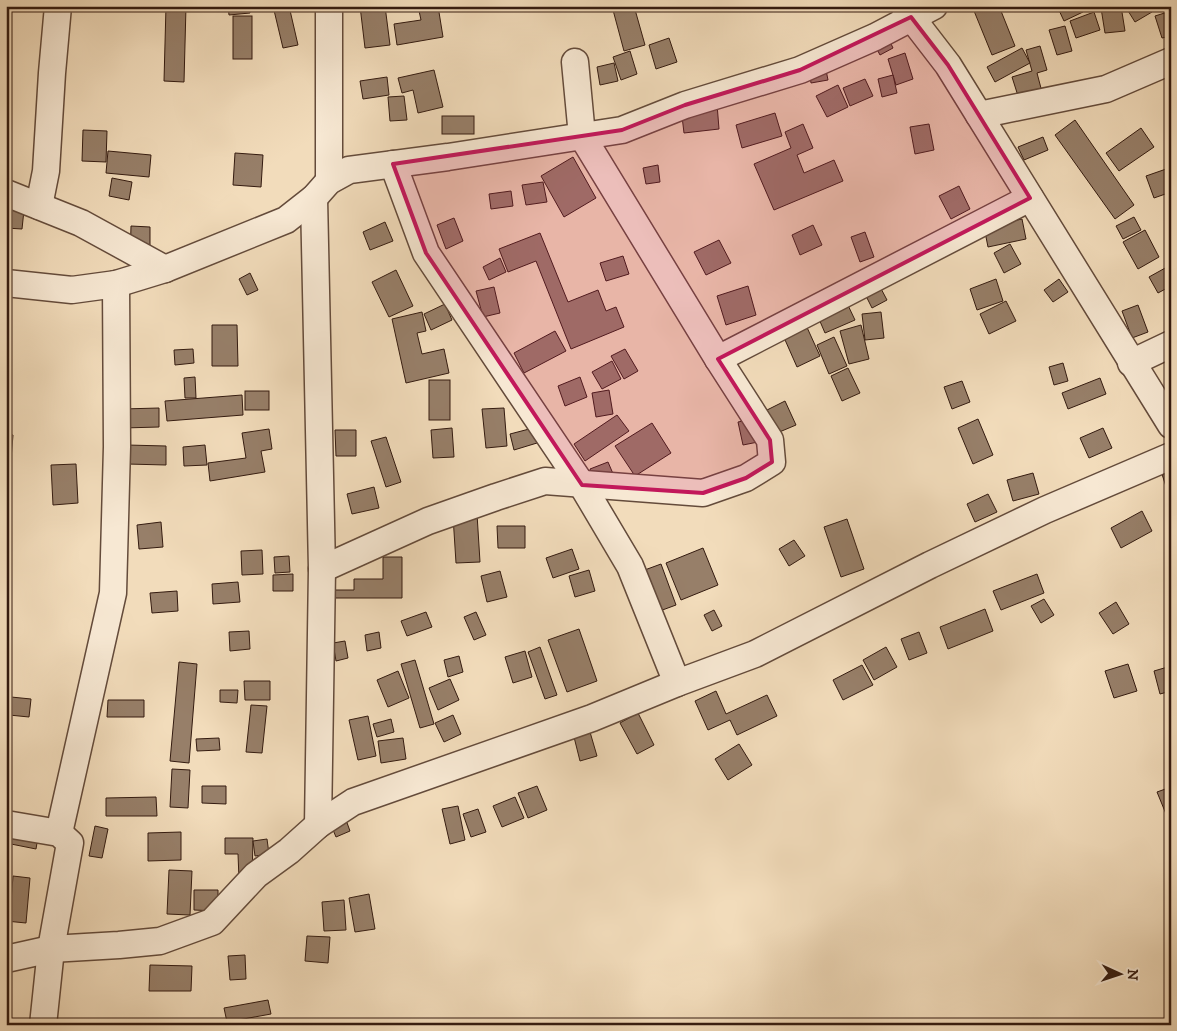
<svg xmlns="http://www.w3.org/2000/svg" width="1177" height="1031" font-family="'IM FELL DW Pica',serif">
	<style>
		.building { fill: #977f69; stroke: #341b10 }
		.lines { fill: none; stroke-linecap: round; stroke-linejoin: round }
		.street-casing { stroke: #644b3b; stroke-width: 29 }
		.street { stroke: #f7e8d3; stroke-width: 26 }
		.marked { fill: #c2185b; fill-opacity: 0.2; stroke: #c2185b; stroke-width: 4; stroke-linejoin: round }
	</style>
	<rect width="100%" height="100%" fill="#f2dcbb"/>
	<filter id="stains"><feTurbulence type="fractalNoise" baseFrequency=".004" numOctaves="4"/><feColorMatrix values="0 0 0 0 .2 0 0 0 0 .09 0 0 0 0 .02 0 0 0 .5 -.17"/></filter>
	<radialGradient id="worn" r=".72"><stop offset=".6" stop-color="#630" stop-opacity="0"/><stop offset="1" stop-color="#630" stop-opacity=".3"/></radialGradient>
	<g class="building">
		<polygon points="166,6 186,6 184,82 164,81"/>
		<polygon points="228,6 249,6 250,13 229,15"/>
		<polygon points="273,6 289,6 298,45 283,48"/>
		<polygon points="360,6 385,6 390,45 365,48"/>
		<polygon points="418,6 438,6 443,37 397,45 394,24 421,20"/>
		<polygon points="625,6 634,6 645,45 624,51 613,10"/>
		<polygon points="972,6 999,6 1015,46 992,55"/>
		<polygon points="1057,6 1081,6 1083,12 1064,21"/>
		<polygon points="1114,6 1121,6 1125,31 1105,33 1101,8"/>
		<polygon points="1125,6 1149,6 1152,12 1135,22"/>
		<polygon points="1171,11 1171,36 1162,38 1155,16"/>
		<polygon points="1094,12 1100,30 1076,38 1070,21"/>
		<rect x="233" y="16" width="19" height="43"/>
		<polygon points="1065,26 1072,51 1057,55 1049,30"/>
		<polygon points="884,29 893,48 880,55 870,36"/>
		<polygon points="6,31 11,31 9,52 6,52"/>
		<polygon points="669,38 677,62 656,69 649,45"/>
		<polygon points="1040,46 1047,70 1037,73 1042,92 1019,99 1012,77 1032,71 1026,50"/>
		<polygon points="1022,48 1030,63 995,82 987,67"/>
		<polygon points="630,51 637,74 621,80 613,57"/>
		<polygon points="905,53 913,79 896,85 888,59"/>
		<polygon points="824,60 828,80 811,83 808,63"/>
		<polygon points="614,63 618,81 600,85 597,67"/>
		<polygon points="434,70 443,107 418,113 413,90 402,93 398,78"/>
		<polygon points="893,75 897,93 882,97 878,79"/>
		<polygon points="387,77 389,95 363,99 360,81"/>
		<polygon points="865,79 873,96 850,106 843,88"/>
		<polygon points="838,85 848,107 827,117 816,96"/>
		<polygon points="404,96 407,120 390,121 388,97"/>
		<polygon points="717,104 719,129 684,133 681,108"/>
		<polygon points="775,113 782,136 742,148 736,125"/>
		<rect x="442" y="116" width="32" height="18"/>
		<polygon points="6,117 10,118 8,137 6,136"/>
		<polygon points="1075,120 1134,205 1115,219 1055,135"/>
		<polygon points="803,124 813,148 797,155 804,173 834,160 843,181 774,210 754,164 791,148 785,132"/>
		<polygon points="929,124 934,150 915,154 910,127"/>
		<polygon points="1141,128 1154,147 1119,171 1106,153"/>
		<polygon points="83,130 107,131 106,162 82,161"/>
		<polygon points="1043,137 1048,150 1024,160 1018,147"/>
		<polygon points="108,151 151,155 149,177 106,173"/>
		<polygon points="235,153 263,155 261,187 233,185"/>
		<polygon points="573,157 596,198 564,217 541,176"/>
		<polygon points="658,165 660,182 646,184 643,168"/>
		<polygon points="1169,168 1171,174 1171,192 1154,198 1146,176"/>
		<polygon points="112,178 132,182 129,200 109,196"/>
		<polygon points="543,182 547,202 526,205 522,185"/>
		<polygon points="959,186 970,209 951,219 939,196"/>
		<polygon points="511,191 513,206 491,209 489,194"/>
		<polygon points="6,208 24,210 22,229 6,228"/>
		<polygon points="1134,217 1141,230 1123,239 1116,226"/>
		<polygon points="454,218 463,241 446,249 437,225"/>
		<polygon points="1022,219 1026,239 988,247 984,227"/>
		<polygon points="385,222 393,241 370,250 363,232"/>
		<polygon points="813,225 822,245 800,255 792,235"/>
		<polygon points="131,226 150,227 150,263 130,263"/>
		<polygon points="1145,230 1159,257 1138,269 1123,242"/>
		<polygon points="865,232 874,257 860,262 851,237"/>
		<polygon points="540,233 568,302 598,290 606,311 616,307 624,327 571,349 536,261 508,272 499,249"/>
		<polygon points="719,240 731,263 706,275 694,252"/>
		<polygon points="1010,244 1021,264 1004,273 994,253"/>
		<polygon points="623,256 629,274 606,281 600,263"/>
		<polygon points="500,258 506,272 489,280 483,267"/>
		<polygon points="1167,267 1171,274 1171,286 1158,293 1149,277"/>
		<polygon points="396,270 413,306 389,317 372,282"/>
		<polygon points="250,273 258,290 247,295 239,279"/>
		<polygon points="996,279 1003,301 977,310 970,289"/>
		<polygon points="1059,279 1068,292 1053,302 1044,290"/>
		<polygon points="878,283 887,300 872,308 863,290"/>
		<polygon points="748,286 756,315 726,325 717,296"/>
		<polygon points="494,287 500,313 483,317 476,291"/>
		<polygon points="845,299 855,320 825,333 816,312"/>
		<polygon points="1006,301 1016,321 989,334 980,314"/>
		<polygon points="445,304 452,320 431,330 424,314"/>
		<polygon points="1138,305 1148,332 1132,338 1122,311"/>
		<polygon points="422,312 426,331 417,333 422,354 444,349 449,373 406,383 392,319"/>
		<polygon points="881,312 884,338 865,340 862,314"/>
		<polygon points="805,323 820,356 797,367 782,333"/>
		<polygon points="212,325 237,325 238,366 212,366"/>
		<polygon points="861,325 869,359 849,364 840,331"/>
		<polygon points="555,331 566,351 524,373 514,353"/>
		<polygon points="834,337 847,366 829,374 817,345"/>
		<polygon points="193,349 194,363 175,365 174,350"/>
		<polygon points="625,349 638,371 624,379 611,356"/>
		<polygon points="612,361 621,379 602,389 592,372"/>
		<polygon points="1063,363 1068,381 1054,385 1049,367"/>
		<polygon points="848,368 860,393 842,401 831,376"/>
		<polygon points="195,377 196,398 185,398 184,378"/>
		<polygon points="580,377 587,397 565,406 558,386"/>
		<polygon points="1100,378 1106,394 1068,409 1062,393"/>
		<rect x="429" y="380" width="21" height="40"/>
		<polygon points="962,381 970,402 952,409 944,387"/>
		<polygon points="609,390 613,414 596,417 592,393"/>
		<rect x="245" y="391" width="24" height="19"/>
		<polygon points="242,395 243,415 167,421 165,401"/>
		<polygon points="785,401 796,425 777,433 767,410"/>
		<polygon points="159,408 159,427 123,428 122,409"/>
		<polygon points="504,408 507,446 486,448 482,409"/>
		<polygon points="617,415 629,431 585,461 574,444"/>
		<polygon points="753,419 758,442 743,445 738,422"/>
		<polygon points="978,419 993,455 973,464 958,428"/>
		<polygon points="652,423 671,453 635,476 615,446"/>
		<polygon points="452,428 454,457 433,458 431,430"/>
		<polygon points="533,428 537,443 514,450 510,434"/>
		<polygon points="1103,428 1112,448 1089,458 1080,438"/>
		<polygon points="269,429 272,449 261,451 265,472 210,481 208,463 246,458 242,433"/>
		<polygon points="335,430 356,430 356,456 336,456"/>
		<polygon points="6,434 13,435 11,459 6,458"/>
		<polygon points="386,437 401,482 386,487 371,441"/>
		<polygon points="127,445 166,446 166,465 127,464"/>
		<polygon points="205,445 207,465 184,466 183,447"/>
		<polygon points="608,462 614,476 596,484 590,469"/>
		<polygon points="76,464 78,503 53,505 51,465"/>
		<polygon points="1171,464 1171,502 1160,468"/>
		<polygon points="1033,473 1039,494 1013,501 1007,480"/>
		<polygon points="374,487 379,508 352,514 347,494"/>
		<polygon points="988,494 997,512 975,522 967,504"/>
		<polygon points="1142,511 1152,531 1121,548 1111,528"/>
		<polygon points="477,514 480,562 456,563 453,516"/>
		<polygon points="847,519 864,569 841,577 824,527"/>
		<polygon points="161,522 163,547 139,549 137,525"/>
		<polygon points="497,526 525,526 525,548 498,548"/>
		<polygon points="794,540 805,556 789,566 779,549"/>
		<polygon points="703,548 718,585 681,600 666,563"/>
		<polygon points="572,549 579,569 553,578 546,558"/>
		<polygon points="262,550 263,574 242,575 241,551"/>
		<polygon points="289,556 290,572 275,573 274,557"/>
		<polygon points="383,557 402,557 402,598 332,598 332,590 354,590 354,579 383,579"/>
		<polygon points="661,564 676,605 657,612 642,571"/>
		<polygon points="589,570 595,591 575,597 569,576"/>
		<polygon points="500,571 507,597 487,602 481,576"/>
		<polygon points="293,574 293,591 273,591 273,575"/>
		<polygon points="1037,574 1044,593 1001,610 993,591"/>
		<polygon points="238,582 240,602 213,604 212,584"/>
		<polygon points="177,591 178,611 152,613 150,593"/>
		<polygon points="1044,599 1054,615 1041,623 1031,606"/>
		<polygon points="1116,602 1129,624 1113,634 1099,613"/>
		<polygon points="985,609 993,631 948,649 940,627"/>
		<polygon points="714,610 722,626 712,631 704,615"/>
		<polygon points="426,612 432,627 407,636 401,621"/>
		<polygon points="476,612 486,635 474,640 464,617"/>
		<polygon points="579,629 597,681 567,692 548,640"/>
		<polygon points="249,631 250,649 230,651 229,632"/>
		<polygon points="379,632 381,648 367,651 365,635"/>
		<polygon points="919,632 927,653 909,660 901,639"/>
		<polygon points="345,641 348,658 336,661 333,643"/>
		<polygon points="540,647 557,695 545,699 528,652"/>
		<polygon points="886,647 897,667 874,680 863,660"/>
		<polygon points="525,651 532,677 513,683 505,657"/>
		<polygon points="459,656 463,672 448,677 444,660"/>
		<polygon points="415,660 434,724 420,728 401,664"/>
		<polygon points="179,662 197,664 189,763 170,761"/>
		<polygon points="1128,664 1137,691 1114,698 1105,671"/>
		<polygon points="862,665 873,685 843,700 833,680"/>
		<polygon points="1171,666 1171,691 1160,694 1154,671"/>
		<polygon points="398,671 409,698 388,707 377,680"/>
		<polygon points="450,679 459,700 438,710 429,688"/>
		<polygon points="244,681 270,681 270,700 245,700"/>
		<polygon points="220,690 238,690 237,703 220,702"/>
		<polygon points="716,691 726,714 767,695 777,716 737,735 730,720 708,730 695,701"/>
		<polygon points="11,697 31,699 29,717 9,715"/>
		<polygon points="108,700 144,700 144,717 107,717"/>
		<polygon points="251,705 267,706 262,753 246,752"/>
		<polygon points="638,713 654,745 637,754 620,723"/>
		<polygon points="453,715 461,734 444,742 435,723"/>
		<polygon points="368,716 376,756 358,760 349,720"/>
		<polygon points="391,719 394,732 377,737 373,724"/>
		<polygon points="590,732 597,756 580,761 574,737"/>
		<polygon points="219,738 220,750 197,751 196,739"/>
		<polygon points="403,738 406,759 381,763 378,741"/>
		<polygon points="739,744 752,765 728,780 715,759"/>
		<polygon points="172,769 190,770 188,808 170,807"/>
		<polygon points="202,786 226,786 226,804 202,803"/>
		<polygon points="537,786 547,810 528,818 518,793"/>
		<polygon points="1171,787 1171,812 1166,814 1157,792"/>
		<polygon points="156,797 157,816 106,816 106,798"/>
		<polygon points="515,797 524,818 502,827 493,806"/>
		<polygon points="458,806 465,840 450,844 442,809"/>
		<polygon points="478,809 486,832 471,837 463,814"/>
		<polygon points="346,820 350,831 336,837 331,825"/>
		<polygon points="6,825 39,831 36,849 6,843"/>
		<polygon points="95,826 108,829 102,858 89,856"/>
		<polygon points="181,832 181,860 148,861 148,833"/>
		<polygon points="225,838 253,838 252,879 239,879 238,854 225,854"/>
		<polygon points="267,839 269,854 255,856 253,841"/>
		<polygon points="169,870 192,871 190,915 167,914"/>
		<polygon points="13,876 30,878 26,923 6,921 6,902 11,902"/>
		<polygon points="194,890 218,890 218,911 194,910"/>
		<polygon points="369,894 375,929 355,932 349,898"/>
		<polygon points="344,900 346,930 324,931 322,902"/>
		<polygon points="307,936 330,937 328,963 305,961"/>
		<polygon points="245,955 246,979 230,980 228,956"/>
		<polygon points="150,965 192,966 191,991 149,991"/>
		<polygon points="268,1000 271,1014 227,1022 224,1008"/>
	</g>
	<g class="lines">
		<defs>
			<g id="street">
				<polyline points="904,6 911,17 948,65 1171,425"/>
				<polyline points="979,115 1106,89 1171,61"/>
				<polyline points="393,164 426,253 582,485 630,566 677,683"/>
				<polyline points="329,181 329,6"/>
				<polyline points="6,193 81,223 165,269"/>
				<polyline points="314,198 322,569 318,825"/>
				<polyline points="39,206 46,171 52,73 58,6"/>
				<polyline points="6,283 72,290 116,284 165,269 286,220 314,198 329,181 349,170 448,157 622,130 685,105 800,70 875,37 934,6"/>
				<polyline points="718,359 1030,198"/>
				<polyline points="1131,363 1171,344"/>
				<polyline points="322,569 428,521 496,497 545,481 703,493 746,478 772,462 770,440 718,359 582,136 575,62"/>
				<polyline points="6,824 59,833 70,843 51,949 43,1025"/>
				<polyline points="59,833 113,593 117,447 116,284"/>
				<polyline points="6,959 51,949 119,945 160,941 212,922 256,875 289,851 318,825 353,802 592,718 677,683 755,654 930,565 1045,510 1171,456"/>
			</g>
		</defs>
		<use href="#street" class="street-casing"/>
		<use href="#street" class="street"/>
	</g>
	<path class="marked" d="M911,17L948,65L1030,198L718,359L770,440L772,462L746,478L703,493L582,485L426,253L393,164L622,130L685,105L800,70Z"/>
	<rect width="1177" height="1031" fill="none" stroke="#f2dcbb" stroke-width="25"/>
	<rect x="8" y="8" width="1162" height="1016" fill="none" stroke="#341b10" stroke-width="2.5"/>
	<rect x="12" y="12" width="1152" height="1006" fill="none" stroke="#341b10"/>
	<g transform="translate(1120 974) rotate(93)" stroke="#f7e8d3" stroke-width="4" paint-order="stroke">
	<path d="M0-4L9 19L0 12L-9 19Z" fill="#341b10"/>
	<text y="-8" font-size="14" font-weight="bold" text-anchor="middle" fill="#341b10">N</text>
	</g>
	<rect width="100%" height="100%" filter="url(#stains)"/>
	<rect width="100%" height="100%" fill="url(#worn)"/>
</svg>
